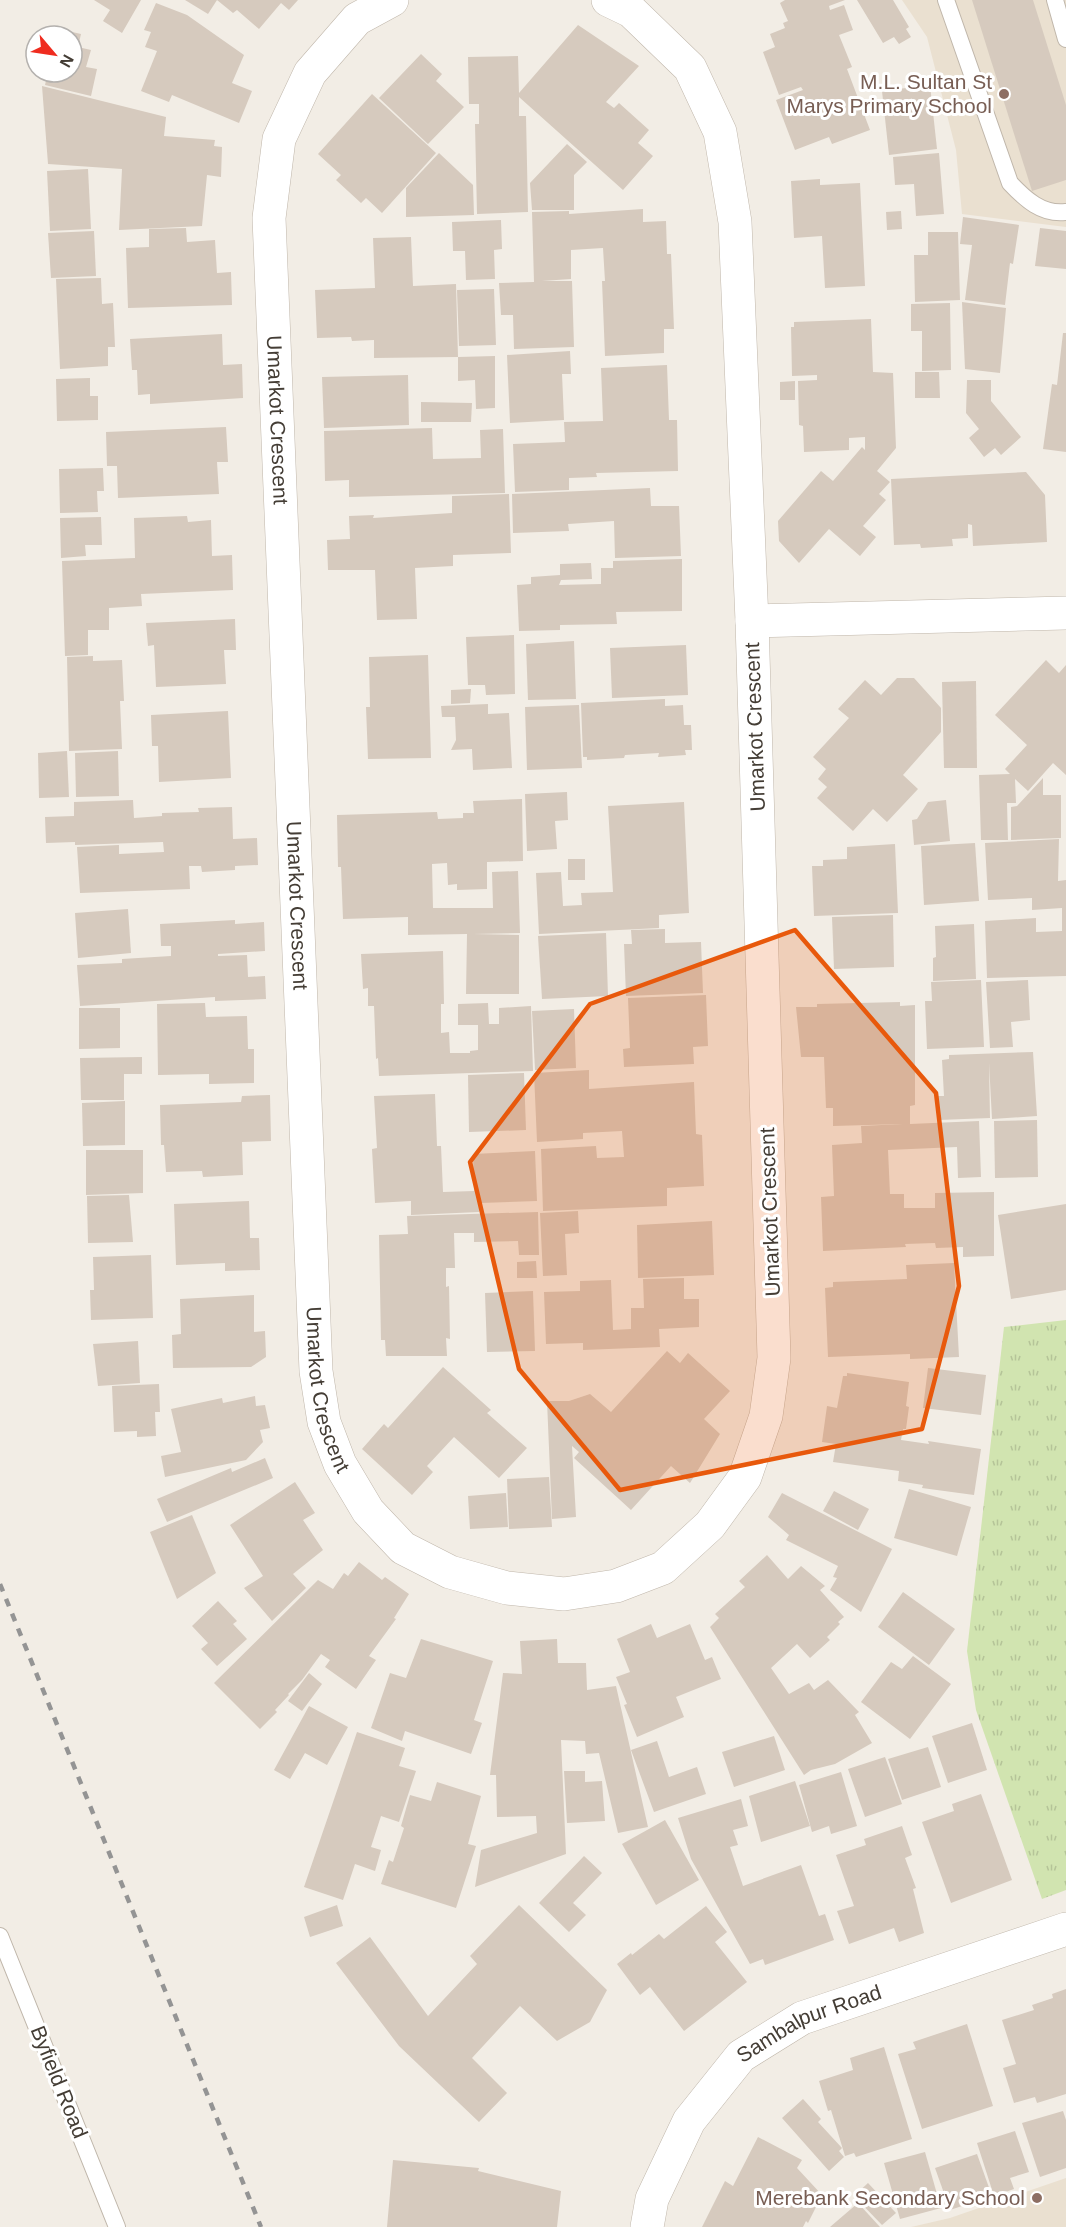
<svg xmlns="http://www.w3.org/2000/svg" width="1066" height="2227" font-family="Helvetica,sans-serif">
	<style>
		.education { fill: #eae0d0 }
		.grass { fill: url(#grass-tufts) }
		.building { fill: #d6cabe }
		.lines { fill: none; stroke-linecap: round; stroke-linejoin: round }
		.lane-casing { stroke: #c0b7ab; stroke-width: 18 }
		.street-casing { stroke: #c0b7ab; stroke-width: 34 }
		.lane { stroke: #fff; stroke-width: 16 }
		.street { stroke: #fff; stroke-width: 33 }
		.rail { stroke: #949494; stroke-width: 4.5; stroke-dasharray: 8 8; stroke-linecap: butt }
		.marked { fill: #e8590c; fill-opacity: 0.2; stroke: #e8590c; stroke-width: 4.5; stroke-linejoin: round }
		.education-dot { fill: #8d6e63; stroke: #fff; stroke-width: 2 }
		.labels { text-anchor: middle; stroke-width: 6; stroke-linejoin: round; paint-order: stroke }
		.education-label { font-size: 21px; fill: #785e54; stroke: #fff; text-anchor: end }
		.street-label { font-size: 21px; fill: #443d35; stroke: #fff }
	</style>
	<defs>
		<pattern id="grass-tufts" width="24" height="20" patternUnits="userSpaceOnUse" patternTransform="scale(1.5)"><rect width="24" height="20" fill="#d1e4b0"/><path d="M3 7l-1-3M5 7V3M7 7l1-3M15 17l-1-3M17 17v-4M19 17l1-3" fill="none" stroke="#b5c498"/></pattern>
	</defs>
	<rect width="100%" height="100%" fill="#f2ede5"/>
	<g class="education">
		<polygon points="902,0 1066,0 1066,227 962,214 956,150 927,37"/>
		<polygon points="1066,2178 1066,2227 911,2227 950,2218"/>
	</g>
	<polygon class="grass" points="1066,1320 1066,1890 1042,1899 976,1710 967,1651 1004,1327"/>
	<g class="building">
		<polygon points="94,0 141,0 122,33 103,21 110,10"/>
		<polygon points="185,0 217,0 208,14"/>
		<polygon points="217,0 298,0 289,10 281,3 259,29 237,10 233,13"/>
		<polygon points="785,0 845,0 829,6 830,10 844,5 853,30 839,35 852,67 847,69 870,130 832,144 829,137 795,150 776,100 803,90 801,87 779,95 763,52 775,47 770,34 785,28 783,23 788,21 780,3"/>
		<polygon points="857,0 893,0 909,27 906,29 911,37 899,44 894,37 883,43"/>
		<polygon points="972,0 1033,0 1066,105 1066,180 1032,191"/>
		<polygon points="156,3 187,15 244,55 232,83 252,91 239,123 172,95 169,102 141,91 157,51 145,47 151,32 144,30"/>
		<polygon points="578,25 639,66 606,102 614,108 619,103 649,130 638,143 653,156 623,190 519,97 519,116 526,116 528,212 477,214 475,124 479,124 479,104 469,104 468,57 518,56 519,93"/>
		<polygon points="59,29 81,34 78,47 91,50 86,67 97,69 91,96 45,85 48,72 72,72 72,36 57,36"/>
		<polygon points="421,54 442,74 436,81 464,107 428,144 379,98"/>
		<polygon points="930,85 937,149 889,155 882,91"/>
		<polygon points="42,86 166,117 164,136 215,140 214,146 222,147 221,177 207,175 202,226 119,230 122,169 48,164"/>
		<polygon points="372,94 436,153 382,213 366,198 361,203 336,180 341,175 318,154"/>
		<polygon points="567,144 587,162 574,175 574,210 532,210 530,183"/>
		<polygon points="439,153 473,185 474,215 406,217 406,188"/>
		<polygon points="939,153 944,214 916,216 914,184 895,185 893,157"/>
		<polygon points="88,169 91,229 50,231 47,171"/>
		<polygon points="820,179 820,185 860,183 865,286 825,288 822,236 794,238 791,181"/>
		<polygon points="643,209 643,222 666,221 667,254 671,254 674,329 664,329 664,353 605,356 602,281 605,281 603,248 571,250 571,279 542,281 572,281 574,347 514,349 513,315 501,315 499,283 534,282 532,212 569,211 569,214"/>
		<polygon points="901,211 902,229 887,230 886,212"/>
		<polygon points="963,217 1019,225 1013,264 1010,263 1005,305 965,300 972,245 960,244"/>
		<polygon points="501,220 502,249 494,250 495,279 466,280 465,251 453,251 452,222"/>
		<polygon points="186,228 187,242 215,240 217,273 231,272 232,305 128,308 126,248 149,247 149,229"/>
		<polygon points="1040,228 1066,231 1066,269 1035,266"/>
		<polygon points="94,231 96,276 51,278 48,233"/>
		<polygon points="928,232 958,232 960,300 915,302 914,255 928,255"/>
		<polygon points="411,237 413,286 456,284 458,357 374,358 374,340 352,341 351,337 317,338 315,290 375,288 373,238"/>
		<polygon points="101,278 102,304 113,303 115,347 108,347 108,366 60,369 56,279"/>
		<polygon points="494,289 496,345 459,346 457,290"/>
		<polygon points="962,302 1006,308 1000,373 965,369"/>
		<polygon points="950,303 951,370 922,371 922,331 911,331 911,304"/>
		<polygon points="871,319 873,372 893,373 896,448 877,471 890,482 879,494 886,500 863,526 876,537 860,556 829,529 799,563 779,541 778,521 821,471 833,481 862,447 865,450 865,437 849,438 849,450 804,452 803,426 799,425 798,381 817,380 817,375 792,376 791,327 794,327 794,322"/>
		<polygon points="1063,333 1066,333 1066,452 1043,449 1052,384 1057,385"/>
		<polygon points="222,334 223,365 242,364 243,398 150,404 150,394 138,395 137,370 132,370 130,339"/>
		<polygon points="570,351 571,374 562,374 564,420 510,423 507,355"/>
		<polygon points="495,356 495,408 476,409 475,380 458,381 458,357"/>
		<polygon points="667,365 669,420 677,420 678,471 596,473 597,477 569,478 569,490 515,492 513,444 565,442 564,422 603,421 601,368"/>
		<polygon points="915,372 939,372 940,398 915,398"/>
		<polygon points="408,375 409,425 324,428 322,377"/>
		<polygon points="90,378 90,396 98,396 98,420 57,421 56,379"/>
		<polygon points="967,380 991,380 991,401 1021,437 1001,455 995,448 984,457 969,438 979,429 966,413"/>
		<polygon points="795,381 795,400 780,400 780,382"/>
		<polygon points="421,402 472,403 471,422 421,422"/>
		<polygon points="226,427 228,462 217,462 219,494 118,498 117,466 107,466 106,432"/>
		<polygon points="432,428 433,459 481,458 480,430 503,429 505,493 349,497 349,480 325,481 324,431"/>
		<polygon points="103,468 104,491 97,491 98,512 60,513 59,469"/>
		<polygon points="1026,472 1045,495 1047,542 973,546 972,525 968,524 968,538 952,539 953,546 921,548 920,544 894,545 891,479"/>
		<polygon points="650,488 651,506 679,506 681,556 615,558 614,521 568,524 569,531 513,533 512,494"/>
		<polygon points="509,494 511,553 453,555 453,566 415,568 417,619 377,620 375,570 328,570 327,540 350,539 349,516 374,515 373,518 452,513 452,496"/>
		<polygon points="187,516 188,522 211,520 212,556 232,555 233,590 141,594 142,606 109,608 109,630 88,630 88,655 65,656 62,561 135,558 134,518"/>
		<polygon points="101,517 102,545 85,545 86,556 61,558 60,518"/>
		<polygon points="682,559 682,611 616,612 617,624 560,625 560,630 519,631 517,585 531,584 531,577 560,575 560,564 591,563 592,579 561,580 559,585 601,584 601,568 613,568 613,561"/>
		<polygon points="235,619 236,650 224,650 226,684 156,687 154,645 148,646 146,623"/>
		<polygon points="514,635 515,694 486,695 485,685 468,685 466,637"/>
		<polygon points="574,641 576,699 528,700 526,644"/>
		<polygon points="686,645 688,695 612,698 610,648"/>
		<polygon points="428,655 431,758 368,759 366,707 370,707 369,657"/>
		<polygon points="93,656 93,661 122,660 124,701 120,701 122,749 69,751 67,657"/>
		<polygon points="1046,660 1059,673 1066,665 1066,775 1053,763 1028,791 1015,779 1016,803 1007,803 1008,840 981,840 979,775 1010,774 1005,769 1027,745 995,715"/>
		<polygon points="897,678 914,678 941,708 941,732 903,775 918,789 887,822 873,809 853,831 817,798 827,787 818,779 826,769 813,757 849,718 838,709 865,680 881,695"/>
		<polygon points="976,681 977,768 944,768 942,682"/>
		<polygon points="471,689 470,703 451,704 451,690"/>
		<polygon points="665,699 665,706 683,705 684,725 691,725 692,750 685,750 686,755 658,757 659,753 625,755 624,758 587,760 587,757 583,757 581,703"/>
		<polygon points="488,704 488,714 509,713 512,768 473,770 472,749 451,750 456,740 455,717 442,717 441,706"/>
		<polygon points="579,705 582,768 527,770 525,707"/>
		<polygon points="228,711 231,778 159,782 158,746 152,746 151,715"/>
		<polygon points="67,751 69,797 39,798 38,753"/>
		<polygon points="118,751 119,796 76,797 75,753"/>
		<polygon points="1043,778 1043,795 1061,795 1061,838 1011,840 1011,807 1017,806"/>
		<polygon points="567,792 568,820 555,821 557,849 527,851 525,794"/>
		<polygon points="522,799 523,861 487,862 487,889 457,890 457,884 448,885 447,863 432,864 433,908 493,908 492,872 518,871 520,933 473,934 519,935 519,994 466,994 467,934 408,935 408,917 343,919 341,867 338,867 337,815 437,812 438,819 463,818 463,813 474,813 473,801"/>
		<polygon points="133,800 134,818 162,816 162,813 199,812 198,808 232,807 233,839 257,838 258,865 235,866 235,870 202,872 201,866 189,866 190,889 80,893 77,847 119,845 119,854 164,852 163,842 75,845 75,842 46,843 45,817 74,816 74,802"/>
		<polygon points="946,800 950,841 914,845 912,820 917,819 928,802"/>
		<polygon points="684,802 689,913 659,915 659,928 539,934 536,873 561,872 563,906 582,905 581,893 613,892 608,806"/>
		<polygon points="1059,839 1058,881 1066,880 1066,976 987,978 985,921 1036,918 1036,932 1062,931 1062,908 1032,910 1032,898 988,900 985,843"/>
		<polygon points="975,843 979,901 924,905 921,846"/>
		<polygon points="895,844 898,913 814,916 812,866 823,866 823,860 847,859 847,847"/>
		<rect x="568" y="859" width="17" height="21"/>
		<polygon points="128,909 131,953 78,958 75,913"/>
		<polygon points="893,915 894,967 834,969 832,917"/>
		<polygon points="235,920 235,924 264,922 265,951 218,954 218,956 247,955 248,977 265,976 266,999 215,1001 215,997 80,1006 77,965 122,963 122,959 171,956 171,946 161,946 160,924"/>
		<polygon points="974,924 976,979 933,981 933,958 936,957 935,926"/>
		<polygon points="665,929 665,943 701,942 703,993 626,996 624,944 632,944 631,930"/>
		<polygon points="606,933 608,996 542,999 538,936"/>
		<polygon points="443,951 444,1004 441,1004 441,1033 449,1032 450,1053 470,1053 470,1051 478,1050 478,1025 458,1025 458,1004 488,1003 489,1024 499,1024 499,1008 531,1006 533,1071 379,1076 378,1058 376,1059 374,1006 368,1006 368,988 363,989 361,954"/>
		<polygon points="981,980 984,1047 927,1049 925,1001 932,1001 931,982"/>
		<polygon points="1028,980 1030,1020 1011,1022 1013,1047 990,1048 986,982"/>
		<polygon points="706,995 708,1046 693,1047 694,1064 624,1067 623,1049 630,1048 628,998"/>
		<polygon points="900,1002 900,1006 915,1005 915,1105 910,1106 910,1124 979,1121 981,1177 958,1178 957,1147 888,1150 890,1194 904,1194 904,1208 935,1208 935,1193 994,1192 994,1256 963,1257 963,1247 936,1248 935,1243 905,1244 906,1247 823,1251 821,1197 834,1196 832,1145 862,1143 861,1126 903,1124 833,1126 833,1108 826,1108 824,1057 801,1057 796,1007 817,1007 817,1004"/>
		<polygon points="205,1003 206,1017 247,1016 248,1049 254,1049 254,1083 209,1084 209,1074 158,1075 157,1004"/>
		<polygon points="79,1008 120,1008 120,1048 79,1049"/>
		<polygon points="574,1009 576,1068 535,1070 532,1011"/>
		<polygon points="1033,1052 1037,1116 992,1119 989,1063 990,1118 939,1120 938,1096 944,1096 942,1060 949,1059 949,1055"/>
		<polygon points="142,1057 142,1074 124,1074 124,1100 81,1100 80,1058"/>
		<polygon points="589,1070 589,1089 694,1082 696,1134 702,1135 704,1186 667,1188 667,1206 543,1211 541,1149 596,1146 597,1158 624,1157 622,1131 583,1133 583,1139 537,1142 534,1073"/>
		<polygon points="524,1073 526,1130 469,1132 468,1075"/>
		<polygon points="435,1094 437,1146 441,1146 443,1192 474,1191 473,1154 535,1151 537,1201 480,1203 479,1212 411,1215 411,1201 375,1203 372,1149 377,1148 374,1096"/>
		<polygon points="270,1095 271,1141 242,1142 243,1175 203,1177 202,1171 166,1172 164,1145 161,1145 160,1105 241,1102 242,1096"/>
		<polygon points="125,1101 125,1145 83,1146 82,1103"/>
		<polygon points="1037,1120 1038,1177 995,1178 994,1121"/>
		<polygon points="86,1150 143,1150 143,1193 86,1195"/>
		<polygon points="129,1195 133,1242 88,1243 87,1196"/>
		<polygon points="249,1201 250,1238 259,1238 260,1270 225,1271 225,1263 176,1265 174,1204"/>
		<polygon points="1066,1204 1066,1290 1011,1299 998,1215"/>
		<polygon points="578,1211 579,1233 565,1234 567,1275 543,1276 540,1213"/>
		<polygon points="538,1212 539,1255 519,1255 518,1241 474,1242 474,1233 454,1233 455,1268 446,1268 446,1287 449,1286 450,1339 446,1338 447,1356 386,1356 385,1340 381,1340 379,1235 408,1234 407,1216"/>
		<polygon points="712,1221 714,1275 638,1278 637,1225"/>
		<polygon points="151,1255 153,1318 91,1320 90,1290 94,1290 93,1257"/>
		<polygon points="536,1261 537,1278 517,1278 517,1262"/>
		<polygon points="954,1263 959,1357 910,1359 910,1354 828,1357 825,1288 833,1287 833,1282 907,1279 906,1265"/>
		<polygon points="684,1278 684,1299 699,1299 699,1327 659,1329 660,1347 583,1350 583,1343 546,1344 544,1292 580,1291 580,1281 611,1280 613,1330 631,1329 631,1308 644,1308 643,1279"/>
		<polygon points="533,1291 535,1351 487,1352 485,1293"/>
		<polygon points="254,1295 254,1332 265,1331 266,1357 251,1367 173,1368 172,1335 181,1334 180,1299"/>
		<polygon points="138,1341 140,1383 98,1386 93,1344"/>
		<polygon points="667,1351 680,1363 688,1353 730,1391 704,1419 720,1434 690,1483 671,1466 631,1510 574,1458 579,1452 572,1446 576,1517 552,1519 547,1401 569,1401 590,1394 611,1412"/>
		<polygon points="443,1367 491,1410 487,1413 527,1448 499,1478 454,1437 427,1466 433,1472 412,1495 362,1449 384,1424 388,1428"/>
		<polygon points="928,1368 986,1375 981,1415 923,1408"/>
		<polygon points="847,1373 909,1382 906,1406 909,1407 906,1429 903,1429 901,1440 929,1444 928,1441 981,1449 974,1495 922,1488 923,1485 898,1481 899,1471 833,1462 836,1444 822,1442 827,1406 837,1408 843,1376 847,1376"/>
		<polygon points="159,1384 160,1412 155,1412 156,1436 137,1437 137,1431 114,1432 112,1386"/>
		<polygon points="255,1396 256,1406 265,1405 270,1428 260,1430 263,1442 246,1460 165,1477 161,1456 181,1452 171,1409 222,1398 223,1403"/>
		<polygon points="265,1458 273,1478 167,1522 157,1499 231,1468 232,1472"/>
		<polygon points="549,1477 552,1527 509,1529 507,1479"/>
		<polygon points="295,1482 315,1513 303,1520 323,1550 293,1574 306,1588 272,1621 244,1588 263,1576 230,1525"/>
		<polygon points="909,1489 971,1507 957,1556 894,1538"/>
		<polygon points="834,1491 869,1509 858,1530 823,1511"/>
		<polygon points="506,1493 508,1527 470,1529 468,1496"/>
		<polygon points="782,1493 892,1549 861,1612 830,1590 837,1578 833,1577 838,1566 786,1540 789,1535 768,1517"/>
		<polygon points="192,1515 216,1573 177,1599 150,1532"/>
		<polygon points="767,1555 788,1579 801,1566 825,1586 820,1590 844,1617 838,1622 840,1624 827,1637 830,1640 810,1658 797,1644 771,1668 789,1694 809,1683 814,1690 828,1680 859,1712 855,1715 872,1743 835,1764 811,1770 804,1775 710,1627 719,1618 715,1614 745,1587 739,1581"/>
		<polygon points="359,1562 382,1580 385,1577 409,1594 394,1618 396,1619 369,1656 376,1660 356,1689 325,1667 330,1660 321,1654 302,1680 288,1694 289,1695 275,1710 277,1712 260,1729 214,1683 318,1580 333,1589 344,1573 348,1576"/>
		<polygon points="903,1592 955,1629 929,1665 878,1627"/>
		<polygon points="218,1601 237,1621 233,1624 247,1639 217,1666 201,1649 208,1643 192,1626"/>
		<polygon points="651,1624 657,1638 690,1624 705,1660 712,1657 721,1679 676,1697 684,1717 637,1737 624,1705 627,1704 616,1677 630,1672 617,1639"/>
		<polygon points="421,1639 493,1661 474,1720 482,1723 471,1754 405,1731 402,1741 371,1728 390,1673 406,1678"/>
		<polygon points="557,1639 558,1663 586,1663 587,1690 616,1686 648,1827 618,1833 599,1753 586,1754 585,1741 561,1740 566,1854 475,1887 481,1850 537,1833 536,1816 497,1817 496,1775 490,1775 503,1673 522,1674 520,1641"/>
		<polygon points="913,1656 951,1684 910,1739 861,1702 891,1662 902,1669"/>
		<polygon points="309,1673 322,1684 302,1711 288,1701"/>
		<polygon points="309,1706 348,1727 327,1765 305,1753 290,1779 274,1770"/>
		<polygon points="972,1723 987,1770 948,1783 932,1736"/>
		<polygon points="357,1732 405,1748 399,1766 416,1771 399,1822 381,1816 371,1847 381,1850 375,1871 355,1864 343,1900 304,1887"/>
		<polygon points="774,1736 785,1770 734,1787 722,1752"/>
		<polygon points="657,1741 669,1777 697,1767 706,1794 654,1812 631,1750"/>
		<polygon points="928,1747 941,1787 902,1800 888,1759"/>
		<polygon points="885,1757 902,1804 865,1817 848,1769"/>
		<polygon points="564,1771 585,1771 585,1782 602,1781 605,1821 567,1823"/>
		<polygon points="841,1772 857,1826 831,1834 829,1826 812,1832 799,1785"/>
		<polygon points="795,1781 810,1826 761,1842 749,1796"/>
		<polygon points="437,1782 481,1796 468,1844 476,1846 456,1908 381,1884 389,1860 393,1862 404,1828 401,1826 410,1795 431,1801"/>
		<polygon points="981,1794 1012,1880 951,1903 922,1822 954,1811 952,1804"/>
		<polygon points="741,1799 748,1826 733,1830 738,1845 730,1847 743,1886 801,1865 819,1916 825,1914 834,1940 765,1965 763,1959 750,1964 691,1859 678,1818"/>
		<polygon points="665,1820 699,1880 656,1905 622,1844"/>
		<polygon points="902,1826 912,1855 905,1858 916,1888 913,1889 924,1933 899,1942 894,1928 849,1944 837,1911 854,1906 836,1855 866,1845 864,1839"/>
		<polygon points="584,1856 602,1873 573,1903 586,1915 569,1932 539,1903"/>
		<polygon points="337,1905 343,1926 310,1937 304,1917"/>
		<polygon points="519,1905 607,1990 590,2022 557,2041 520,2006 472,2058 507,2093 479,2122 399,2046 336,1963 370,1937 428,2016 477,1964 470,1956"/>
		<polygon points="706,1906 727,1932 715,1942 747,1982 684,2031 650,1987 640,1995 617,1964 631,1953 632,1955 659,1934 664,1939"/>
		<polygon points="1066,1989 1066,2094 1037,2103 1035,2097 1014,2103 1003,2068 1016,2064 1002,2020 1034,2010 1032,2005 1053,1998 1052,1994"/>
		<polygon points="967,2024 993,2106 922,2129 898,2054 916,2049 913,2042"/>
		<polygon points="884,2047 912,2139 856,2157 854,2153 845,2156 831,2110 828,2111 819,2081 853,2070 850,2058"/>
		<polygon points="803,2099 821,2119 818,2122 842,2148 839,2151 844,2157 829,2171 782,2118"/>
		<polygon points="1063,2111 1066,2120 1066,2168 1040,2177 1022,2123"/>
		<polygon points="1015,2131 1029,2172 1010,2178 1014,2189 994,2196 977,2143"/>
		<polygon points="758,2137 802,2160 797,2168 822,2195 808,2223 806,2221 803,2227 702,2227 725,2181 733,2186"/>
		<polygon points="925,2152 941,2208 900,2219 884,2163"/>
		<polygon points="977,2154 992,2196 950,2210 935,2168"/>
		<polygon points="393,2160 479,2168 478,2171 561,2191 557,2227 387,2227"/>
		<polygon points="868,2183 896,2213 882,2225 854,2196"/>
		<polygon points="858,2203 880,2227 830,2227"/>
	</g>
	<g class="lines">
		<defs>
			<g id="lane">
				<path d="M946,0L1010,183C1025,199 1042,215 1066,212"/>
				<polyline points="1055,0 1066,39"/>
				<polyline points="0,1936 117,2227"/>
			</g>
			<g id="street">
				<path id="s1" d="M392,0L357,19L310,73L279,139L269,218L316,1371L324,1422L340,1464L368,1511L403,1548L450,1572L507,1588L564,1594L616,1586L663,1568L710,1525L745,1477L766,1416L774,1358L752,621L735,222L720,132L690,68L631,11L608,0"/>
				<polyline points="752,621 1066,613"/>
				<path id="s2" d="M647,2227L652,2199L689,2121L741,2056L802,2018L1066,1929"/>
			</g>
		</defs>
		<use href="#lane" class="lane-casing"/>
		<use href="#street" class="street-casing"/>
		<use href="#lane" class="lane"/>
		<use href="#street" class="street"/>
		<polyline class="rail" points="0,1584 261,2227"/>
	</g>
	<path class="marked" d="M795,930L936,1093L959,1286L922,1429L620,1490L519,1369L470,1162L590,1004Z"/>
	<g class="education-dot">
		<circle cx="1004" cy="94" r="6"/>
		<circle cx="1037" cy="2198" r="6"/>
	</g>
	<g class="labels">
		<g class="education-label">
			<text x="992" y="89">M.L. Sultan St<tspan x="992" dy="24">Marys Primary School</tspan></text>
			<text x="1025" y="2205">Merebank Secondary School</text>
		</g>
		<g class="street-label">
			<text dy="7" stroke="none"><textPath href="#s1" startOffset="466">Umarkot Crescent</textPath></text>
			<text transform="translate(755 727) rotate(-92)" y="7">Umarkot Crescent</text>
			<text dy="7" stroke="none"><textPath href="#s1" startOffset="952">Umarkot Crescent</textPath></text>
			<text transform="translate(770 1212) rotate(-92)" y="7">Umarkot Crescent</text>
			<text dy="7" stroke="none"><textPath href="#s1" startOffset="1438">Umarkot Crescent</textPath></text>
			<text dy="7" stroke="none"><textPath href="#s2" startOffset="274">Sambalpur Road</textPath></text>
			<text transform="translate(59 2082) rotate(68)" y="7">Byfield Road</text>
		</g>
	</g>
	<g transform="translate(54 54) rotate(119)"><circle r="28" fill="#ffffff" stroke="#b4b1ae" stroke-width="1.5"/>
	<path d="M0-4.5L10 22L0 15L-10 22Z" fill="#ef2c1f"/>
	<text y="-9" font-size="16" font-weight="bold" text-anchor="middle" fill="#443d35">N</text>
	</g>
</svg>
